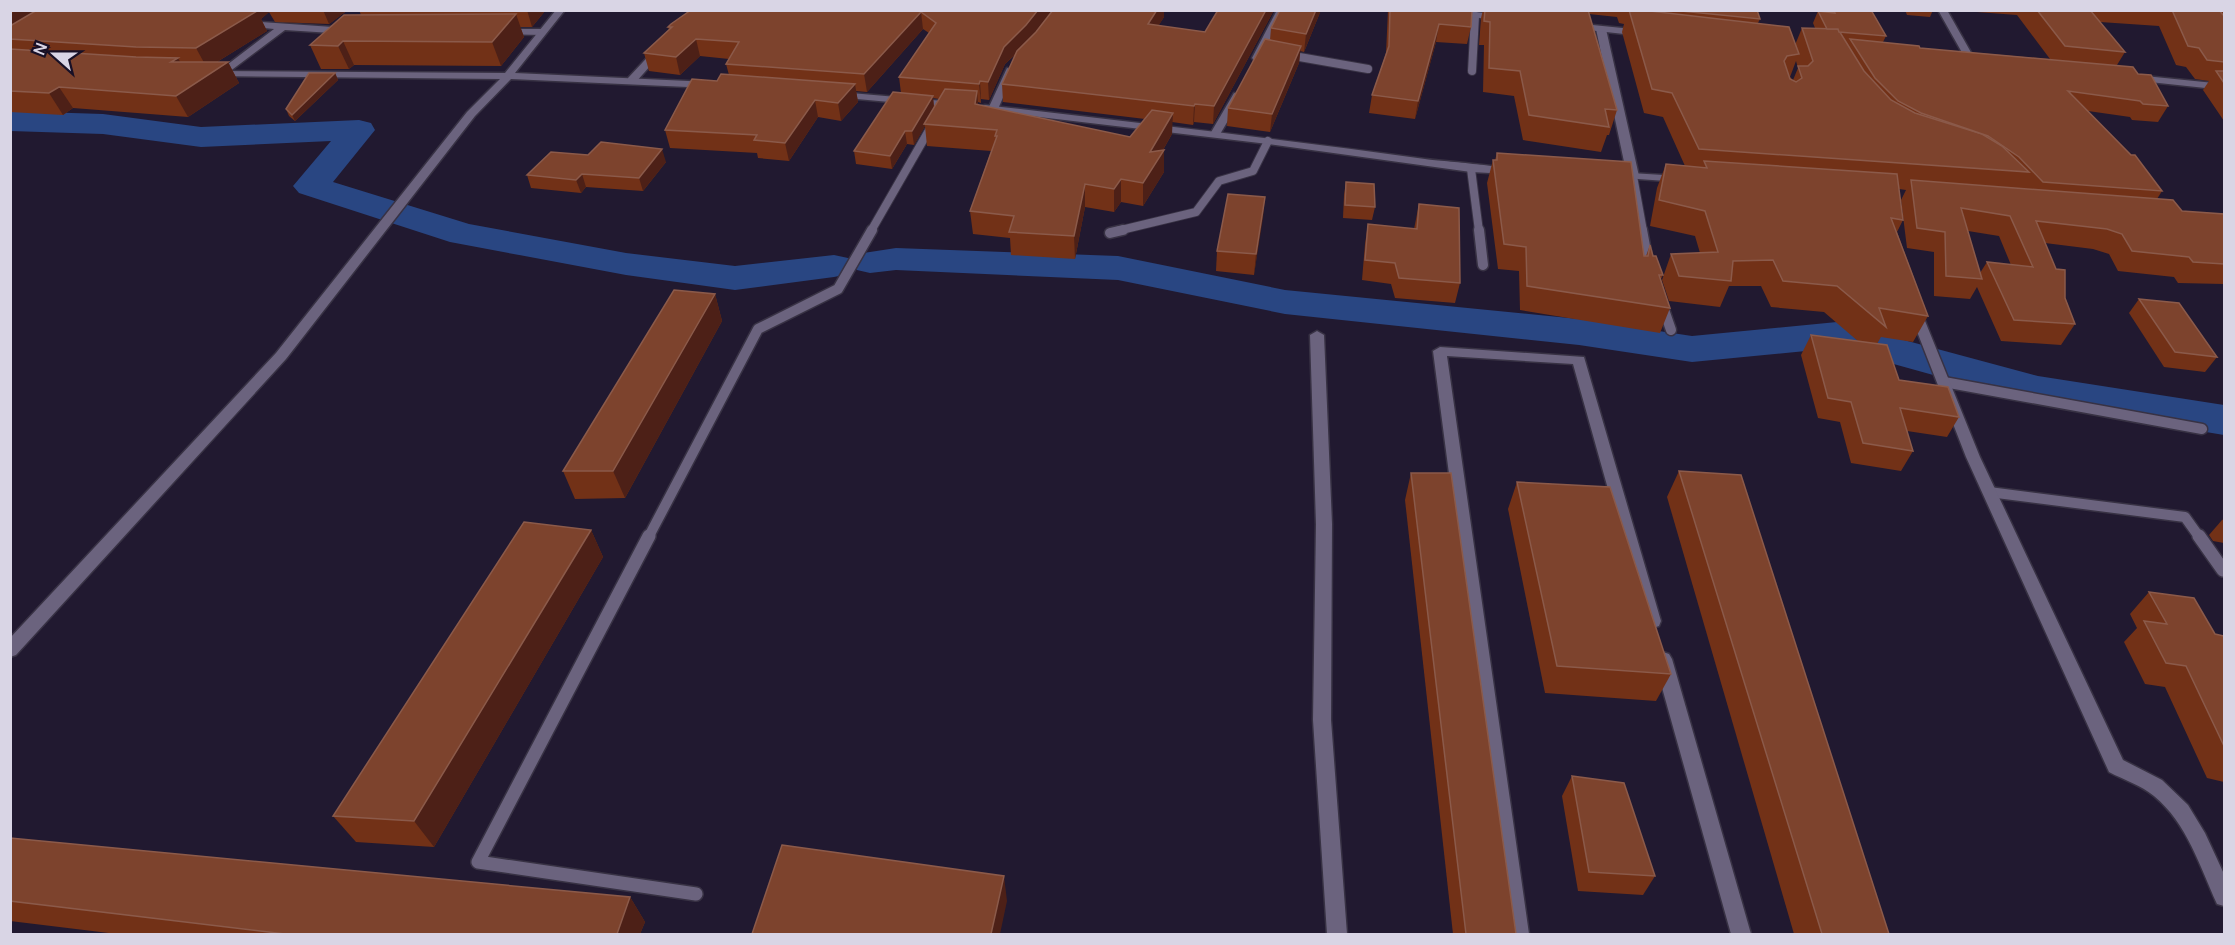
<svg xmlns="http://www.w3.org/2000/svg" width="2235" height="945" font-family="Manrope,sans-serif">
	<style>
		.lines { fill: none; stroke-linecap: round; stroke-linejoin: round }
		.river { fill: #294682; fill-rule: evenodd }
		.lane-far2-casing { stroke: #383244; stroke-width: 10 }
		.lane-far1-casing { stroke: #383244; stroke-width: 13 }
		.lane-casing { stroke: #383244; stroke-width: 16 }
		.street-casing { stroke: #383244; stroke-width: 3 }
		.secondary-casing { stroke: #383244; stroke-width: 3 }
		.lane-far2 { stroke: #6b637e; stroke-width: 8 }
		.lane-far1 { stroke: #6b637e; stroke-width: 10 }
		.lane { stroke: #6b637e; stroke-width: 13 }
		.street { fill: #6b637e; fill-rule: evenodd }
		.secondary { fill: #6b637e; fill-rule: evenodd }
		.wall { fill: #723117; fill-rule: evenodd }
		.shaded-wall { fill: #4d2017 }
		.building { fill: #7d432d; stroke: #8b5a4a; stroke-width: 1.5 }
	</style>
	<rect width="100%" height="100%" fill="#211930"/>
	<g class="lines">
		<g class="river">
			<polygon points="10,111 103,114 201,127 359,120 371,123 375,130 333,182 469,224 626,253 735,266 834,255 848,258 853,266 848,274 834,277 735,290 626,275 450,242 299,193 293,186 331,141 201,147 103,134 10,131"/>
			<polygon points="896,248 1118,256 1285,290 1579,319 1692,336 1837,322 2038,376 2224,405 2224,435 2038,404 1836,348 1692,362 1579,345 1285,314 1118,280 896,270 870,273 857,270 851,262 857,254"/>
		</g>
		<defs>
			<g id="lane-far2">
				<polyline points="1288,55 1368,69"/>
				<polyline points="1472,71 1475,16"/>
				<polyline points="1471,169 1479,231"/>
				<polyline points="1633,176 1643,231"/>
				<polyline points="871,231 932,125"/>
				<polyline points="1117,231 1196,212 1219,181 1253,171 1268,141"/>
			</g>
			<g id="lane-far1">
				<polyline points="1479,230 1483,265"/>
				<polyline points="1642,230 1649,267"/>
				<polyline points="1110,233 1123,230"/>
				<polyline points="1662,304 1671,330"/>
				<polyline points="1944,382 2202,429"/>
				<polyline points="1989,492 2185,517 2200,538"/>
				<polyline points="648,538 758,329 838,289 872,230"/>
			</g>
			<g id="lane">
				<polyline points="649,536 478,862 696,894"/>
				<polyline points="2199,536 2223,570"/>
			</g>
			<g id="street">
				<polygon points="1277,10 1286,10 1262,58 1254,60 1252,58"/>
				<polygon points="1938,10 1947,10 1977,63 1975,65 1969,65"/>
				<polygon points="246,21 347,28 352,31 347,34 285,30 225,75 219,75 219,71 274,29 243,26 241,24"/>
				<polygon points="1601,26 1606,29 1639,176 1633,179 1627,176 1596,29"/>
				<polygon points="503,29 542,29 547,32 542,35 500,34 498,32"/>
				<polygon points="657,47 665,49 636,82 628,82 628,78"/>
				<polygon points="1007,68 1015,70 998,109 989,111 988,109"/>
				<polygon points="1234,93 1243,95 1219,136 1211,136 1210,134"/>
				<path d="M1915,307L1921,311L1980,457L2123,760L2162,780L2188,805L2205,833L2224,874V906L2217,904C2200,867 2187,823 2154,796C2141,785 2124,780 2109,772L1966,457L1909,311Z"/>
				<polygon points="1317,331 1324,335 1332,524 1331,720 1347,934 1327,934 1313,720 1316,524 1310,335"/>
				<polygon points="1440,347 1584,357 1661,621 1659,626 1653,628 1647,626 1645,621 1573,364 1447,356 1529,934 1509,934 1433,351"/>
				<polygon points="1663,652 1669,654 1672,659 1751,934 1731,934 1654,659 1657,654"/>
			</g>
			<g id="secondary">
				<polygon points="556,10 565,10 515,73 710,82 715,85 710,88 511,79 475,116 286,359 16,655 10,657 10,638 276,353 467,112 500,79 212,76 207,73 209,71 505,73"/>
				<polygon points="1421,10 1456,10 1502,15 1507,18 1502,21"/>
				<polygon points="1573,23 1642,30 1647,33 1642,36 1570,28 1570,24"/>
				<polygon points="2135,75 2224,84 2224,90 2131,80 2131,76"/>
				<polygon points="839,92 955,102 960,105 955,108 835,97 834,95"/>
				<path d="M985,105C1132,122 1279,139 1425,159C1439,161 1509,166 1515,171L1509,174L1471,172L1268,144L981,110V106Z"/>
				<polygon points="1614,172 1680,176 1686,179 1680,182 1610,177 1610,173"/>
			</g>
		</defs>
		<use href="#lane-far2" class="lane-far2-casing"/>
		<use href="#lane-far1" class="lane-far1-casing"/>
		<use href="#lane" class="lane-casing"/>
		<use href="#street" class="street-casing"/>
		<use href="#secondary" class="secondary-casing"/>
		<use href="#lane-far2" class="lane-far2"/>
		<use href="#lane-far1" class="lane-far1"/>
		<use href="#lane" class="lane"/>
		<use href="#street" class="street"/>
		<use href="#secondary" class="secondary"/>
	</g>
	<g class="wall">
		<polygon points="10,10 348,10 329,24 275,22 269,12 261,19 267,31 217,62 228,62 239,83 188,117 73,108 63,115 10,112"/>
		<polygon points="359,10 544,10 545,11 532,27 520,27 524,37 501,66 354,65 349,69 321,69 310,45 361,15"/>
		<path d="M691,10H1052L1034,34L1053,10H1164V17L1158,26L1205,32L1274,10L1213,124L1194,122L1193,125L1172,122V134L1163,150L1164,172L1143,206L1121,202L1114,212L1085,207L1075,259L1011,255L1010,238L973,234L970,211L991,151L927,146L925,126L914,145L907,144L892,169L856,164L854,151L901,93L899,77L929,33L923,29L867,92L856,91L858,102L841,121L818,117L789,161L758,158L757,153L670,148L665,130L717,81L729,75L726,64L729,59L700,56L680,75L649,71L644,53L669,30L668,27ZM1015,55L1002,84L1003,102L1145,119L1130,137L978,105V102L981,103V99L989,100L1005,64ZM933,98L939,99L934,107Z"/>
		<polygon points="1321,10 1304,52 1300,51 1299,63 1270,132 1227,126 1228,108 1270,40 1271,28"/>
		<polygon points="1388,10 1472,10 1471,27 1467,44 1436,42 1415,119 1369,113 1372,95 1386,53"/>
		<path d="M1483,10H1757L1760,19L1758,23L1795,45L1802,28H1815L1813,23L1818,11L1829,12L1830,10H1871L1886,36L1883,42L1920,48L2050,59L2017,15L1950,10H2224V121L2203,90L2209,81L2195,79L2186,67L2176,65L2159,26L2100,22L2125,52L2117,65L2168,106L2158,122L2132,120L2130,117L2088,111L2162,191L2157,199L2182,211L2224,214V284L2178,283L2174,277L2118,271L2109,254L2093,249L2045,243L2075,324L2061,345L2001,341L1977,287L1970,299L1934,296V252L1907,248L1901,200L1906,190L1899,189L1903,220L1897,232L1928,316L1913,342L1881,337L1877,344L1899,380L1959,417L1947,437L1907,431L1913,451L1901,471L1851,463L1840,422L1818,418L1801,355L1811,335L1859,342L1824,312L1771,307L1761,286H1729L1720,307L1669,301L1662,280L1671,254L1700,253L1695,236L1650,226L1657,188L1666,164L1685,166L1663,117L1644,113L1622,32L1624,24L1619,23L1617,17L1589,14L1617,110L1609,135H1607L1601,152L1523,140L1514,96L1483,92L1484,45H1479L1481,18ZM1796,61L1798,68L1793,80L1790,77ZM1968,231L1999,236L2011,265L1987,262L1980,273Z"/>
		<polygon points="1905,10 1933,10 1930,17 1907,15"/>
		<polygon points="335,73 338,80 295,121 289,116 286,109"/>
		<polygon points="1497,153 1644,256 1646,256 1650,245 1653,256 1663,275 1661,279 1670,308 1660,333 1520,310 1519,271 1498,269 1487,183 1493,160 1495,160"/>
		<polygon points="588,155 666,162 643,191 586,187 581,193 531,188 527,175"/>
		<polygon points="1346,182 1375,207 1372,220 1343,218 1344,195"/>
		<polygon points="1265,197 1254,275 1216,271 1217,251"/>
		<polygon points="1419,204 1460,283 1455,303 1395,298 1391,284 1362,280 1365,244 1368,224 1414,229"/>
		<polygon points="715,294 722,321 625,498 575,499 563,471"/>
		<polygon points="2139,299 2217,357 2205,372 2164,367 2129,313"/>
		<polygon points="1679,471 1889,934 1794,934 1667,497"/>
		<polygon points="1411,473 1516,934 1453,934 1405,500"/>
		<polygon points="1517,482 1671,674 1656,701 1545,693 1508,509"/>
		<polygon points="2224,519 2224,543 2213,541 2209,535 2222,520"/>
		<polygon points="591,530 603,557 434,847 356,842 333,816"/>
		<polygon points="2149,592 2215,634 2224,636 2224,782 2207,778 2165,687 2145,684 2124,642 2137,628 2130,614"/>
		<polygon points="1572,776 1655,876 1643,895 1578,891 1562,796"/>
		<polygon points="10,838 630,897 645,922 640,934 117,934 10,921"/>
	</g>
	<g class="shaded-wall">
		<polygon points="17,10 46,10 10,39 10,14"/>
		<polygon points="253,10 269,10 269,12 261,19 267,31 207,68 196,48"/>
		<polygon points="323,10 348,10 329,24"/>
		<polygon points="527,10 544,10 545,11 532,27"/>
		<polygon points="1038,10 1052,10 1027,43 1005,64 989,100 988,82 1004,47"/>
		<polygon points="1157,10 1164,10 1164,17 1148,42 1148,24"/>
		<polygon points="1266,10 1274,10 1213,124 1214,106"/>
		<polygon points="1316,10 1321,10 1304,52 1306,34"/>
		<polygon points="921,12 923,29 867,92 864,74"/>
		<polygon points="516,14 524,37 501,66 492,42"/>
		<polygon points="1439,24 1436,42 1415,119 1418,101"/>
		<polygon points="696,39 700,56 680,75 676,57"/>
		<polygon points="343,41 354,65 349,69 338,46"/>
		<polygon points="1301,46 1299,63 1270,132 1272,114"/>
		<polygon points="178,58 190,79 171,62"/>
		<polygon points="228,62 239,83 188,117 176,96"/>
		<polygon points="335,73 338,80 295,121 292,115"/>
		<polygon points="980,81 981,99 981,103 979,84"/>
		<polygon points="855,84 858,102 841,121 838,103"/>
		<polygon points="59,87 73,108 63,115 49,93"/>
		<polygon points="977,91 979,113 975,104"/>
		<polygon points="933,96 934,109 924,124 925,126 914,145 912,131"/>
		<polygon points="815,100 818,117 789,161 785,143"/>
		<polygon points="1195,104 1194,122 1193,125 1194,106"/>
		<polygon points="1173,113 1172,134 1149,174 1150,152"/>
		<polygon points="905,131 907,144 892,169 890,156"/>
		<polygon points="662,149 666,162 643,191 639,178"/>
		<polygon points="1164,150 1164,172 1143,206 1143,183"/>
		<polygon points="582,174 586,187 581,193 576,180"/>
		<polygon points="1121,179 1121,202 1114,212 1114,189"/>
		<polygon points="1085,184 1085,207 1075,259 1074,236"/>
		<polygon points="1265,197 1263,218 1254,275 1256,254"/>
		<polygon points="715,294 722,321 625,498 613,471"/>
		<polygon points="591,530 603,557 434,847 414,821"/>
		<polygon points="1004,876 1007,901 1000,934 991,934"/>
		<polygon points="630,897 645,922 640,934 617,934"/>
	</g>
	<g class="building">
		<polygon points="37,10 253,10 257,11 196,48 136,47 10,39 10,26"/>
		<polygon points="691,10 1038,10 1026,25 1004,47 988,82 980,81 979,84 899,77 936,23 921,12 864,74 726,64 739,42 696,39 676,57 644,53 672,27 668,27 671,24"/>
		<polygon points="1053,10 1157,10 1148,24 1205,32 1218,10 1266,10 1214,106 1195,104 1194,106 1002,84 1017,51 1036,32"/>
		<polygon points="1280,10 1316,10 1306,34 1271,28"/>
		<polygon points="1390,10 1472,10 1471,27 1439,24 1418,101 1372,95 1389,46"/>
		<polygon points="1485,10 1588,10 1617,110 1605,109 1609,127 1529,115 1520,71 1489,68 1490,22 1484,21"/>
		<polygon points="1629,10 1641,10 1789,27 1799,54 1787,56 1784,61 1790,79 1796,82 1802,78 1798,66 1808,66 1813,61 1802,28 1838,29 1864,71 1891,100 1915,113 1982,134 2002,146 2029,172 1699,149 1672,93 1652,89"/>
		<polygon points="1671,10 1757,10 1760,19"/>
		<polygon points="1834,10 1871,10 1886,36 1839,32 1838,29 1827,29 1818,11 1835,13"/>
		<polygon points="2037,10 2090,10 2125,52 2065,46"/>
		<polygon points="2172,10 2219,10 2224,16 2224,62 2207,60 2199,48 2188,46"/>
		<polygon points="516,14 492,42 343,41 338,46 310,45 344,15"/>
		<polygon points="1265,39 1301,46 1272,114 1228,108"/>
		<polygon points="1850,39 1919,46 1920,48 2133,67 2138,74 2151,75 2168,106 2143,104 2140,101 2068,91 2131,155 2135,155 2162,191 2043,182 2019,157 1988,136 1921,113 1898,101 1875,78"/>
		<polygon points="10,49 136,57 178,58 171,62 228,62 176,96 59,87 49,93 10,91"/>
		<polygon points="2216,71 2224,71 2224,83"/>
		<polygon points="309,73 335,73 292,115 286,109"/>
		<polygon points="721,74 855,84 838,103 815,100 785,143 754,140 757,135 665,130 692,79 717,81"/>
		<polygon points="945,89 977,91 975,104 1130,137 1152,110 1173,113 1150,152 1164,150 1143,183 1121,179 1114,189 1085,184 1074,236 1009,232 1014,216 970,211 997,136 995,136 997,130 924,124"/>
		<polygon points="893,92 933,96 912,131 905,131 890,156 854,151"/>
		<polygon points="601,142 662,149 639,178 582,174 576,180 527,175 551,152 588,155"/>
		<polygon points="1497,153 1631,162 1644,256 1648,256 1650,245 1653,256 1656,256 1663,275 1659,275 1670,308 1527,286 1526,247 1504,244 1493,160 1497,160"/>
		<polygon points="1704,161 1897,174 1903,220 1891,218 1928,316 1879,308 1886,327 1837,286 1783,281 1773,260 1733,261 1731,281 1679,276 1671,254 1718,252 1705,211 1659,200 1666,164 1707,168"/>
		<polygon points="1911,180 2173,200 2182,211 2224,214 2224,264 2193,262 2189,257 2132,251 2122,234 2107,229 2036,221 2056,269 2065,270 2065,298 2075,324 2014,320 1987,262 2033,267 2010,216 1961,208 1982,279 1946,276 1945,232 1917,228"/>
		<polygon points="1346,182 1374,184 1375,207 1345,205"/>
		<polygon points="1228,194 1265,197 1256,254 1217,251"/>
		<polygon points="1419,204 1459,208 1460,283 1399,278 1395,263 1365,260 1368,224 1417,229"/>
		<polygon points="674,290 715,294 613,471 563,471"/>
		<polygon points="2139,299 2179,303 2217,357 2175,352"/>
		<polygon points="1811,335 1887,345 1899,380 1948,387 1959,417 1900,408 1913,451 1863,443 1851,402 1828,398"/>
		<polygon points="1679,471 1741,475 1889,934 1822,934"/>
		<polygon points="1411,473 1451,473 1516,934 1466,934"/>
		<polygon points="1517,482 1610,487 1671,674 1557,666"/>
		<polygon points="524,522 591,530 414,821 333,816"/>
		<polygon points="2149,592 2194,598 2215,634 2224,636 2224,746 2186,666 2166,663 2144,621 2167,624"/>
		<polygon points="1572,776 1624,783 1655,876 1589,872"/>
		<polygon points="10,838 630,897 617,934 285,934 10,901"/>
		<polygon points="782,845 1004,876 991,934 752,934"/>
	</g>
	<rect width="2235" height="945" fill="none" stroke="#d9d5e5" stroke-width="24"/>
	<g transform="translate(54 54) rotate(291)" stroke="#181026" stroke-width="4.5" paint-order="stroke">
	<path d="M0-4.5L10 22L0 15L-10 22Z" fill="#d9d5e5"/>
	<text y="-9" font-size="16" font-weight="bold" text-anchor="middle" fill="#d9d5e5">N</text>
	</g>
</svg>
